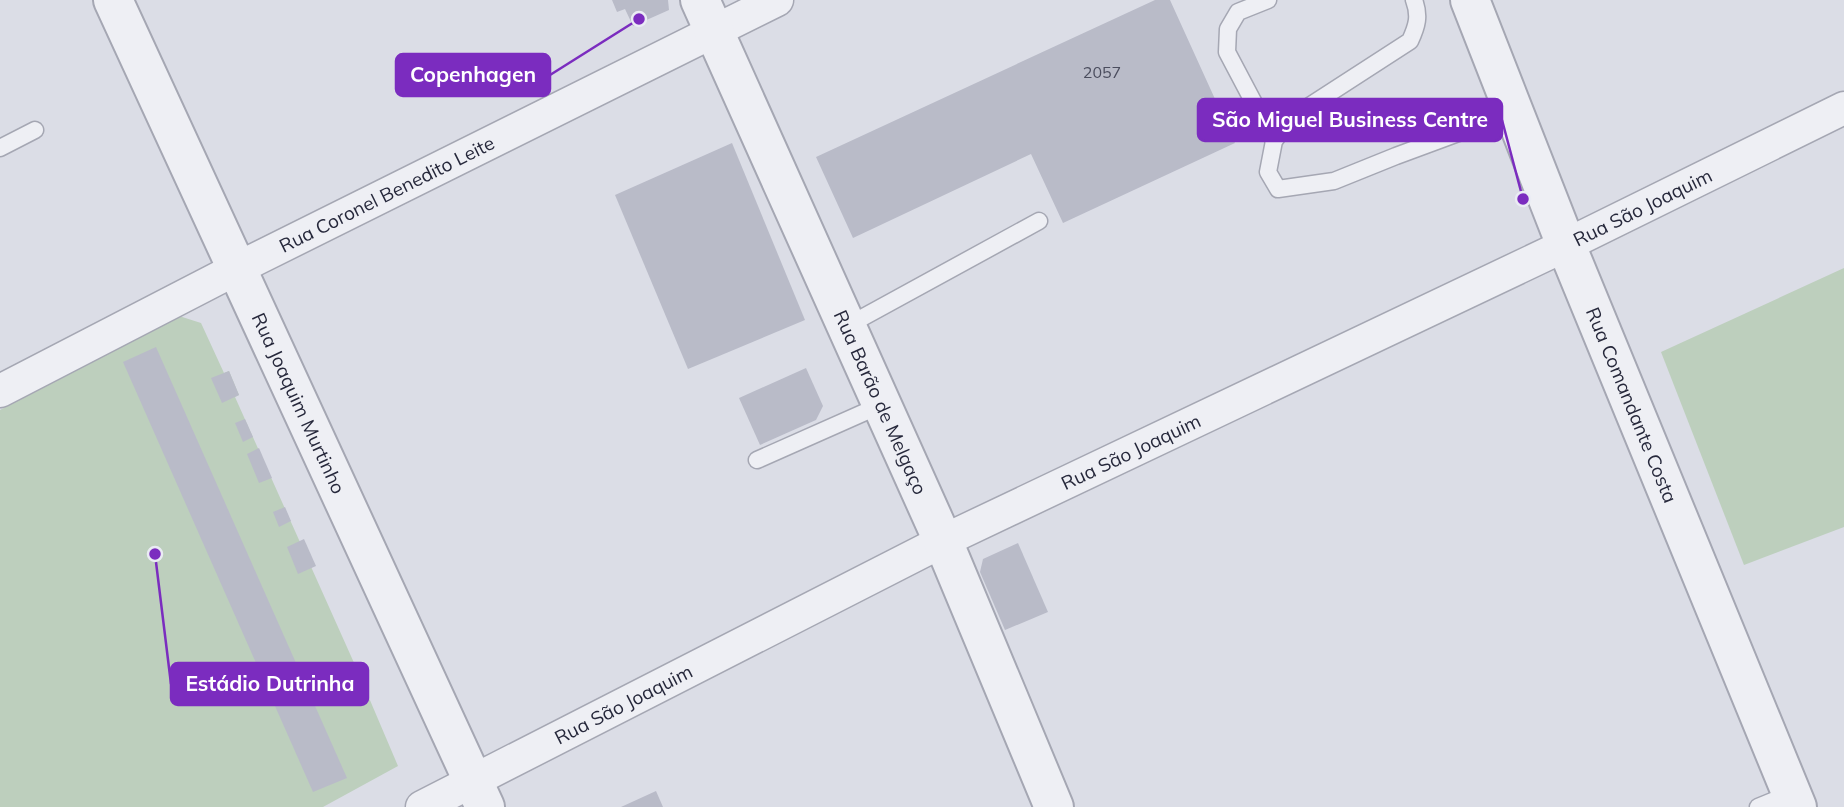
<svg xmlns="http://www.w3.org/2000/svg" width="1844" height="807" font-family="Mulish,sans-serif">
	<style>
		.green { fill: #bdcfbd }
		.building { fill: #b9bbc8 }
		.lines { fill: none; stroke-linecap: round; stroke-linejoin: round }
		.service-casing { stroke: #a5a7b3; stroke-width: 19 }
		.minor-casing { stroke: #a5a7b3; stroke-width: 35 }
		.tertiary-casing { stroke: #a5a7b3; stroke-width: 42 }
		.service { stroke: #eeeff4; stroke-width: 16 }
		.minor { stroke: #eeeff4; stroke-width: 32 }
		.tertiary { stroke: #eeeff4; stroke-width: 38 }
		.labels { text-anchor: middle; stroke-width: 5; stroke-linejoin: round; paint-order: stroke }
		.number-label { font-size: 16px; fill: #4b4d5e }
		.street-label { font-size: 19px; fill: #26283b; stroke: #eaecf4 }
		.leader { fill: none; stroke: #7b2cbf; stroke-width: 2.5 }
		.callout-dot { fill: #7b2cbf; stroke: #eaecf4; stroke-width: 2.5 }
		.callout { fill: #7b2cbf; stroke: #7b2cbf; stroke-width: 2.5 }
		.callout-label { font-size: 21px; text-anchor: middle; font-weight: bold; fill: #fff }
	</style>
	<rect width="100%" height="100%" fill="#dbdde6"/>
	<g class="green">
		<polygon points="1844,268 1844,527 1744,565 1661,352"/>
		<polygon points="179,316 201,323 224,373 229,371 239,395 235,397 355,665 398,766 323,807 0,807 0,410"/>
	</g>
	<g class="building">
		<polygon points="612,0 668,0 669,10 633,26 625,9 617,12"/>
		<polygon points="1155,0 1170,0 1235,143 1063,223 1031,154 853,238 816,157"/>
		<polygon points="732,143 805,320 688,369 615,195"/>
		<polygon points="156,347 347,778 313,792 123,362"/>
		<polygon points="806,368 823,406 816,420 760,445 739,398"/>
		<polygon points="229,371 239,395 222,403 211,378"/>
		<polygon points="245,419 253,437 243,442 235,423"/>
		<polygon points="259,448 272,478 259,483 247,454"/>
		<polygon points="285,507 291,521 279,527 273,512"/>
		<polygon points="304,539 316,566 298,574 287,547"/>
		<polygon points="1018,543 1048,612 1005,630 980,572 983,559"/>
		<polygon points="656,791 663,807 621,807"/>
	</g>
	<g class="lines">
		<defs>
			<g id="service">
				<polyline points="1268,0 1238,12 1228,29 1227,52 1274,141"/>
				<path d="M1414,0C1420,16 1417,26 1410,41L1291,118L1274,141L1268,172L1278,189L1334,181L1396,156L1515,112"/>
				<polyline points="0,148 35,130"/>
				<polyline points="847,326 1039,221"/>
				<polyline points="757,460 881,405"/>
				<polyline points="1758,807 1792,793"/>
			</g>
			<g id="minor">
				<path id="s1" d="M0,391L238,268L777,0"/>
				<path id="s2" d="M422,807L943,541L1566,245L1844,108"/>
			</g>
			<g id="tertiary">
				<path id="s3" d="M113,0L485,807"/>
				<path id="s4" d="M700,0L943,541L1054,807"/>
				<path id="s5" d="M1470,0L1566,245L1797,807"/>
			</g>
		</defs>
		<use href="#service" class="service-casing"/>
		<use href="#minor" class="minor-casing"/>
		<use href="#tertiary" class="tertiary-casing"/>
		<use href="#service" class="service"/>
		<use href="#minor" class="minor"/>
		<use href="#tertiary" class="tertiary"/>
	</g>
	<g class="labels">
		<g class="number-label">
			<text x="1102" y="78">2057</text>
		</g>
		<g class="street-label">
			<text dy="7" stroke="none"><textPath href="#s1" startOffset="434">Rua Coronel Benedito Leite</textPath></text>
			<text dy="7" stroke="none"><textPath href="#s2" startOffset="1360">Rua São Joaquim</textPath></text>
			<text dy="7" stroke="none"><textPath href="#s4" startOffset="441">Rua Barão de Melgaço</textPath></text>
			<text dy="7" stroke="none"><textPath href="#s3" startOffset="444">Rua Joaquim Murtinho</textPath></text>
			<text dy="7" stroke="none"><textPath href="#s5" startOffset="436">Rua Comandante Costa</textPath></text>
			<text dy="7" stroke="none"><textPath href="#s2" startOffset="793">Rua São Joaquim</textPath></text>
			<text dy="7" stroke="none"><textPath href="#s2" startOffset="226">Rua São Joaquim</textPath></text>
		</g>
	</g>
	<path class="leader" d="M639 19L550 75M1523 199L1502 120M155 554L171 684"/>
	<g class="callout-dot">
		<circle cx="639" cy="19" r="7"/>
		<circle cx="1523" cy="199" r="7"/>
		<circle cx="155" cy="554" r="7"/>
	</g>
	<g class="callout">
		<rect x="396" y="54" width="154" height="42" rx="7"/>
		<rect x="1198" y="99" width="304" height="42" rx="7"/>
		<rect x="171" y="663" width="197" height="42" rx="7"/>
	</g>
	<g class="callout-label">
		<text x="473" y="82">Copenhagen</text>
		<text x="1350" y="127">São Miguel Business Centre</text>
		<text x="270" y="691">Estádio Dutrinha</text>
	</g>
</svg>
